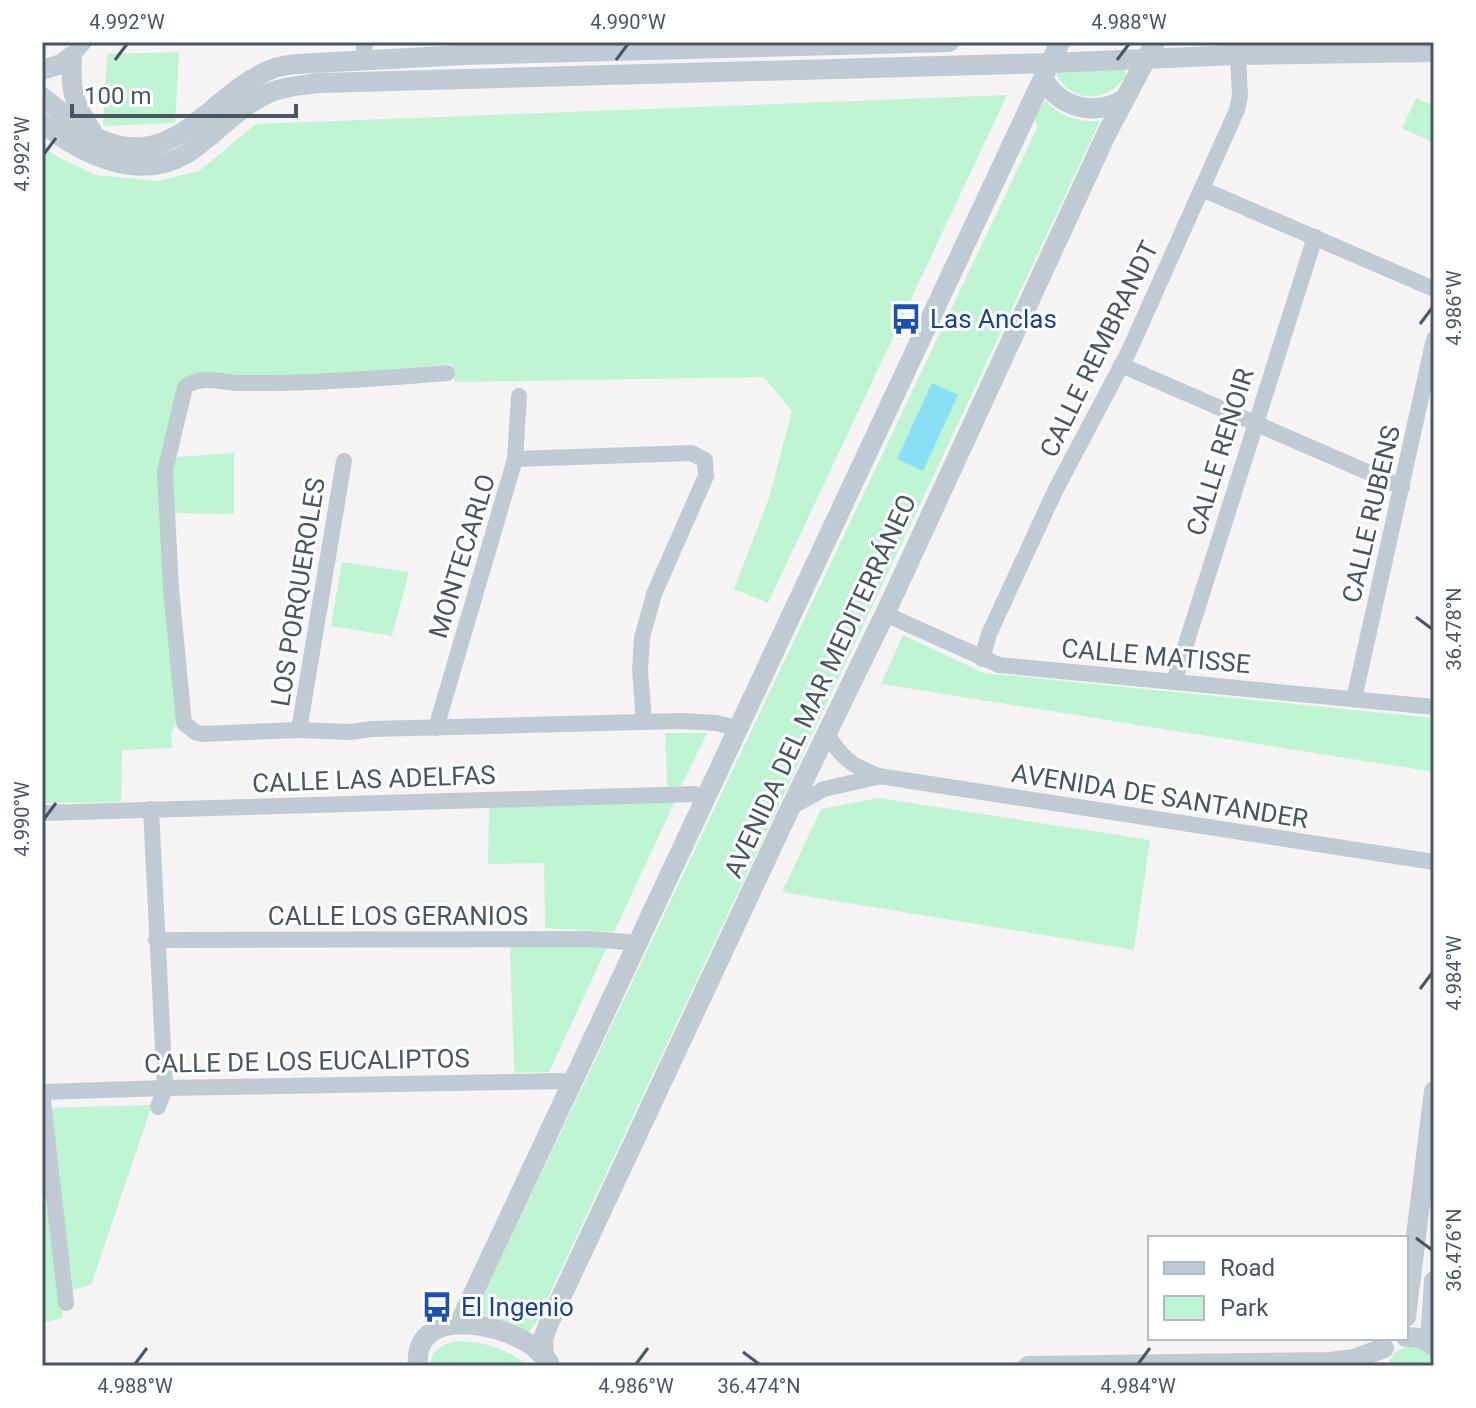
<svg xmlns="http://www.w3.org/2000/svg" width="1476" height="1408" font-family="Roboto,sans-serif">
	<style>
		.green { fill: #bff4d3 }
		.water { fill: #89dff5 }
		.lines { fill: none; stroke-linecap: round; stroke-linejoin: round }
		.minor { stroke: #c0cad3; stroke-width: 16 }
		.tertiary { stroke: #c0cad3; stroke-width: 20 }
		.ticks { fill: none; stroke: #485663; stroke-width: 3 }
		.labels { text-anchor: middle; stroke-width: 6; stroke-linejoin: round; paint-order: stroke }
		.transit-label { font-size: 26px; fill: #164399; stroke: #fff; text-anchor: start }
		.street-label { font-size: 26px; fill: #485663; stroke: #fff }
		.neatline { fill: none; stroke: #485663; stroke-width: 3 }
		.ticks-label { font-size: 20px; text-anchor: middle; fill: #485663 }
	</style>
	<rect width="100%" height="100%" fill="#f5f3f3"/>
	<g class="green">
		<polygon points="179,52 175,123 103,126 107,54"/>
		<path d="M1125,69L1126,76C1108,102 1075,104 1057,77V71Z"/>
		<polygon points="1007,95 768,603 734,589 769,498 792,411 764,377 455,382 452,364 320,376 192,375 158,470 176,725 171,733 172,748 122,750 121,802 42,803 42,146 60,158 95,175 157,181 199,171 256,124"/>
		<polygon points="1416,98 1434,106 1434,143 1402,128"/>
		<path d="M1045,100C1058,116 1079,123 1100,121L535,1325L528,1332C517,1327 486,1317 479,1312V1305L1038,126L1034,119Z"/>
		<polygon points="234,453 234,514 173,513 171,482 176,457"/>
		<polygon points="342,562 409,572 392,636 331,626"/>
		<polygon points="903,635 984,673 1434,718 1434,772 881,684"/>
		<polygon points="665,733 707,733 681,786 667,786"/>
		<polygon points="878,798 1150,840 1134,950 782,892 821,809"/>
		<polygon points="676,799 614,932 545,928 544,863 488,864 489,804"/>
		<polygon points="510,945 608,945 549,1072 514,1073"/>
		<polygon points="152,1105 91,1285 60,1293 63,1318 42,1323 42,1108"/>
		<path d="M457,1341C484,1342 507,1348 528,1366H430C432,1348 441,1345 457,1341Z"/>
		<path d="M1412,1346C1423,1348 1434,1353 1434,1366H1386L1396,1351Z"/>
	</g>
	<polygon class="water" points="932,383 958,395 923,471 897,459"/>
	<g class="lines">
		<g class="minor">
			<polyline points="72,56 84,42"/>
			<polyline points="363,60 365,42"/>
			<polyline points="1202,189 1434,289"/>
			<polyline points="1121,365 1402,487"/>
			<path d="M447,373C377,379 308,384 238,383C222,382 198,375 185,387L165,471L171,589L184,723L195,732L202,734L299,730L350,732L372,729L680,721L717,723L739,729"/>
			<polyline points="515,459 691,453 705,460 706,476 654,594 642,638 640,670 644,722"/>
			<polyline points="885,614 999,665 1434,707"/>
			<polyline points="982,659 989,634 1055,491 1129,351 1237,110 1240,96 1238,55"/>
			<polyline points="1174,682 1315,237"/>
			<polyline points="1354,699 1434,339"/>
			<polyline points="436,728 515,459 519,396"/>
			<polyline points="299,730 344,461"/>
			<path d="M827,733C840,757 853,767 879,776L1434,862"/>
			<polyline points="791,807 824,789 877,777"/>
			<polyline points="151,809 165,1088 158,1107"/>
			<polyline points="42,813 694,794 706,799"/>
			<polyline points="156,940 590,939 628,942 638,946"/>
			<polyline points="42,1092 165,1088 562,1081 572,1085"/>
			<polyline points="42,1092 66,1303"/>
		</g>
		<g class="tertiary">
			<path d="M72,56C70,89 73,103 92,131"/>
			<polyline points="42,70 61,64 72,56"/>
			<path d="M1043,78C1059,108 1095,117 1124,99"/>
			<path d="M42,97C59,109 73,125 91,135C174,179 207,95 272,69C279,66 288,65 296,64L465,55L949,42"/>
			<path d="M42,123C80,153 138,183 186,154C216,135 238,106 271,92C287,86 303,85 320,83L1050,63L1238,55L1434,52"/>
			<polyline points="1406,1317 1434,1091"/>
			<polyline points="459,1324 1060,42"/>
			<polyline points="1406,1337 1421,1338 1434,1346"/>
			<polyline points="1430,1342 1434,1281"/>
			<polyline points="544,1356 543,1339 549,1323 786,817 885,614 1106,135 1155,42"/>
			<path d="M418,1366C413,1305 500,1323 531,1345C537,1349 543,1356 549,1362"/>
			<polyline points="1028,1366 1330,1362 1354,1359 1384,1348"/>
		</g>
	</g>
	<path class="ticks" d="M115,60L127,44M616,60L628,44M1117,60L1129,44M44,154L56,138M1420,324L1432,308M1416,617L1432,629M44,819L56,803M1420,989L1432,973M1416,1238L1432,1250M743,1352L759,1364M135,1364L147,1348M636,1364L648,1348M1138,1364L1150,1348"/>
	<defs>
		<symbol id="bus-bare" viewBox="-9 -9 18 18"><path d="M-5-6H5V4H4V6H2V4H-2V6H-4V4H-5ZM-3.5-4V0h7V-4ZM-3.5 1.2v1.5H-2V1.2ZM2 1.2v1.5H3.5V1.2Z" fill="#1a4fb4" stroke="#fff" stroke-width="2.5" paint-order="stroke"/></symbol>
	</defs>
	<g fill-rule="evenodd">
		<use href="#bus-bare" x="884" y="297" width="44" height="44"/>
		<use href="#bus-bare" x="415" y="1285" width="44" height="44"/>
	</g>
	<g class="labels">
		<g class="transit-label">
			<text x="930" y="328">Las Anclas</text>
			<text x="461" y="1316">El Ingenio</text>
		</g>
		<g class="street-label">
			<text transform="translate(1099 349) rotate(-64)" y="9">CALLE REMBRANDT</text>
			<text transform="translate(1220 452) rotate(-73)" y="9">CALLE RENOIR</text>
			<text transform="translate(1371 514) rotate(-77)" y="9">CALLE RUBENS</text>
			<text transform="translate(462 556) rotate(-73)" y="9">MONTECARLO</text>
			<text transform="translate(298 592) rotate(-81)" y="9">LOS PORQUEROLES</text>
			<text transform="translate(1156 656) rotate(5)" y="9">CALLE MATISSE</text>
			<text transform="translate(820 686) rotate(-65)" y="9">AVENIDA DEL MAR MEDITERRÁNEO</text>
			<text transform="translate(374 779) rotate(-2)" y="9">CALLE LAS ADELFAS</text>
			<text transform="translate(1160 796) rotate(9)" y="9">AVENIDA DE SANTANDER</text>
			<text x="398" y="925">CALLE LOS GERANIOS</text>
			<text transform="translate(307 1061) rotate(-1)" y="9">CALLE DE LOS EUCALIPTOS</text>
		</g>
	</g>
	<rect width="1476" height="1408" fill="none" stroke="#ffffff" stroke-width="88"/>
	<rect x="1148" y="1236" width="260" height="104" fill="#ffffff" stroke="#b6bbc1" stroke-width="2"/>
	<rect x="1164" y="1262" width="40" height="12" fill="#c0cad3" stroke="#b6bbc1" stroke-width="2"/>
	<text x="1220" y="1276" font-size="24" fill="#485663">Road</text>
	<rect x="1164" y="1296" width="40" height="24" fill="#bff4d3" stroke="#b6bbc1" stroke-width="2"/>
	<text x="1220" y="1316" font-size="24" fill="#485663">Park</text>
	<path d="M72 104v12h224v-12" fill="none" stroke="#485663" stroke-width="4"/>
	<text x="84" y="104" font-size="24" fill="#485663" stroke="#ffffff" stroke-width="6" paint-order="stroke">100 m</text>
	<rect x="44" y="44" width="1388" height="1320" class="neatline"/>
	<g class="ticks-label">
		<text x="127" y="29">4.992°W</text>
		<text x="628" y="29">4.990°W</text>
		<text x="1129" y="29">4.988°W</text>
		<text transform="translate(22 154) rotate(-90)" y="7">4.992°W</text>
		<text transform="translate(1454 308) rotate(-90)" y="7">4.986°W</text>
		<text transform="translate(1454 629) rotate(-90)" y="7">36.478°N</text>
		<text transform="translate(22 819) rotate(-90)" y="7">4.990°W</text>
		<text transform="translate(1454 973) rotate(-90)" y="7">4.984°W</text>
		<text transform="translate(1454 1250) rotate(-90)" y="7">36.476°N</text>
		<text x="135" y="1393">4.988°W</text>
		<text x="636" y="1393">4.986°W</text>
		<text x="759" y="1393">36.474°N</text>
		<text x="1138" y="1393">4.984°W</text>
	</g>
</svg>
